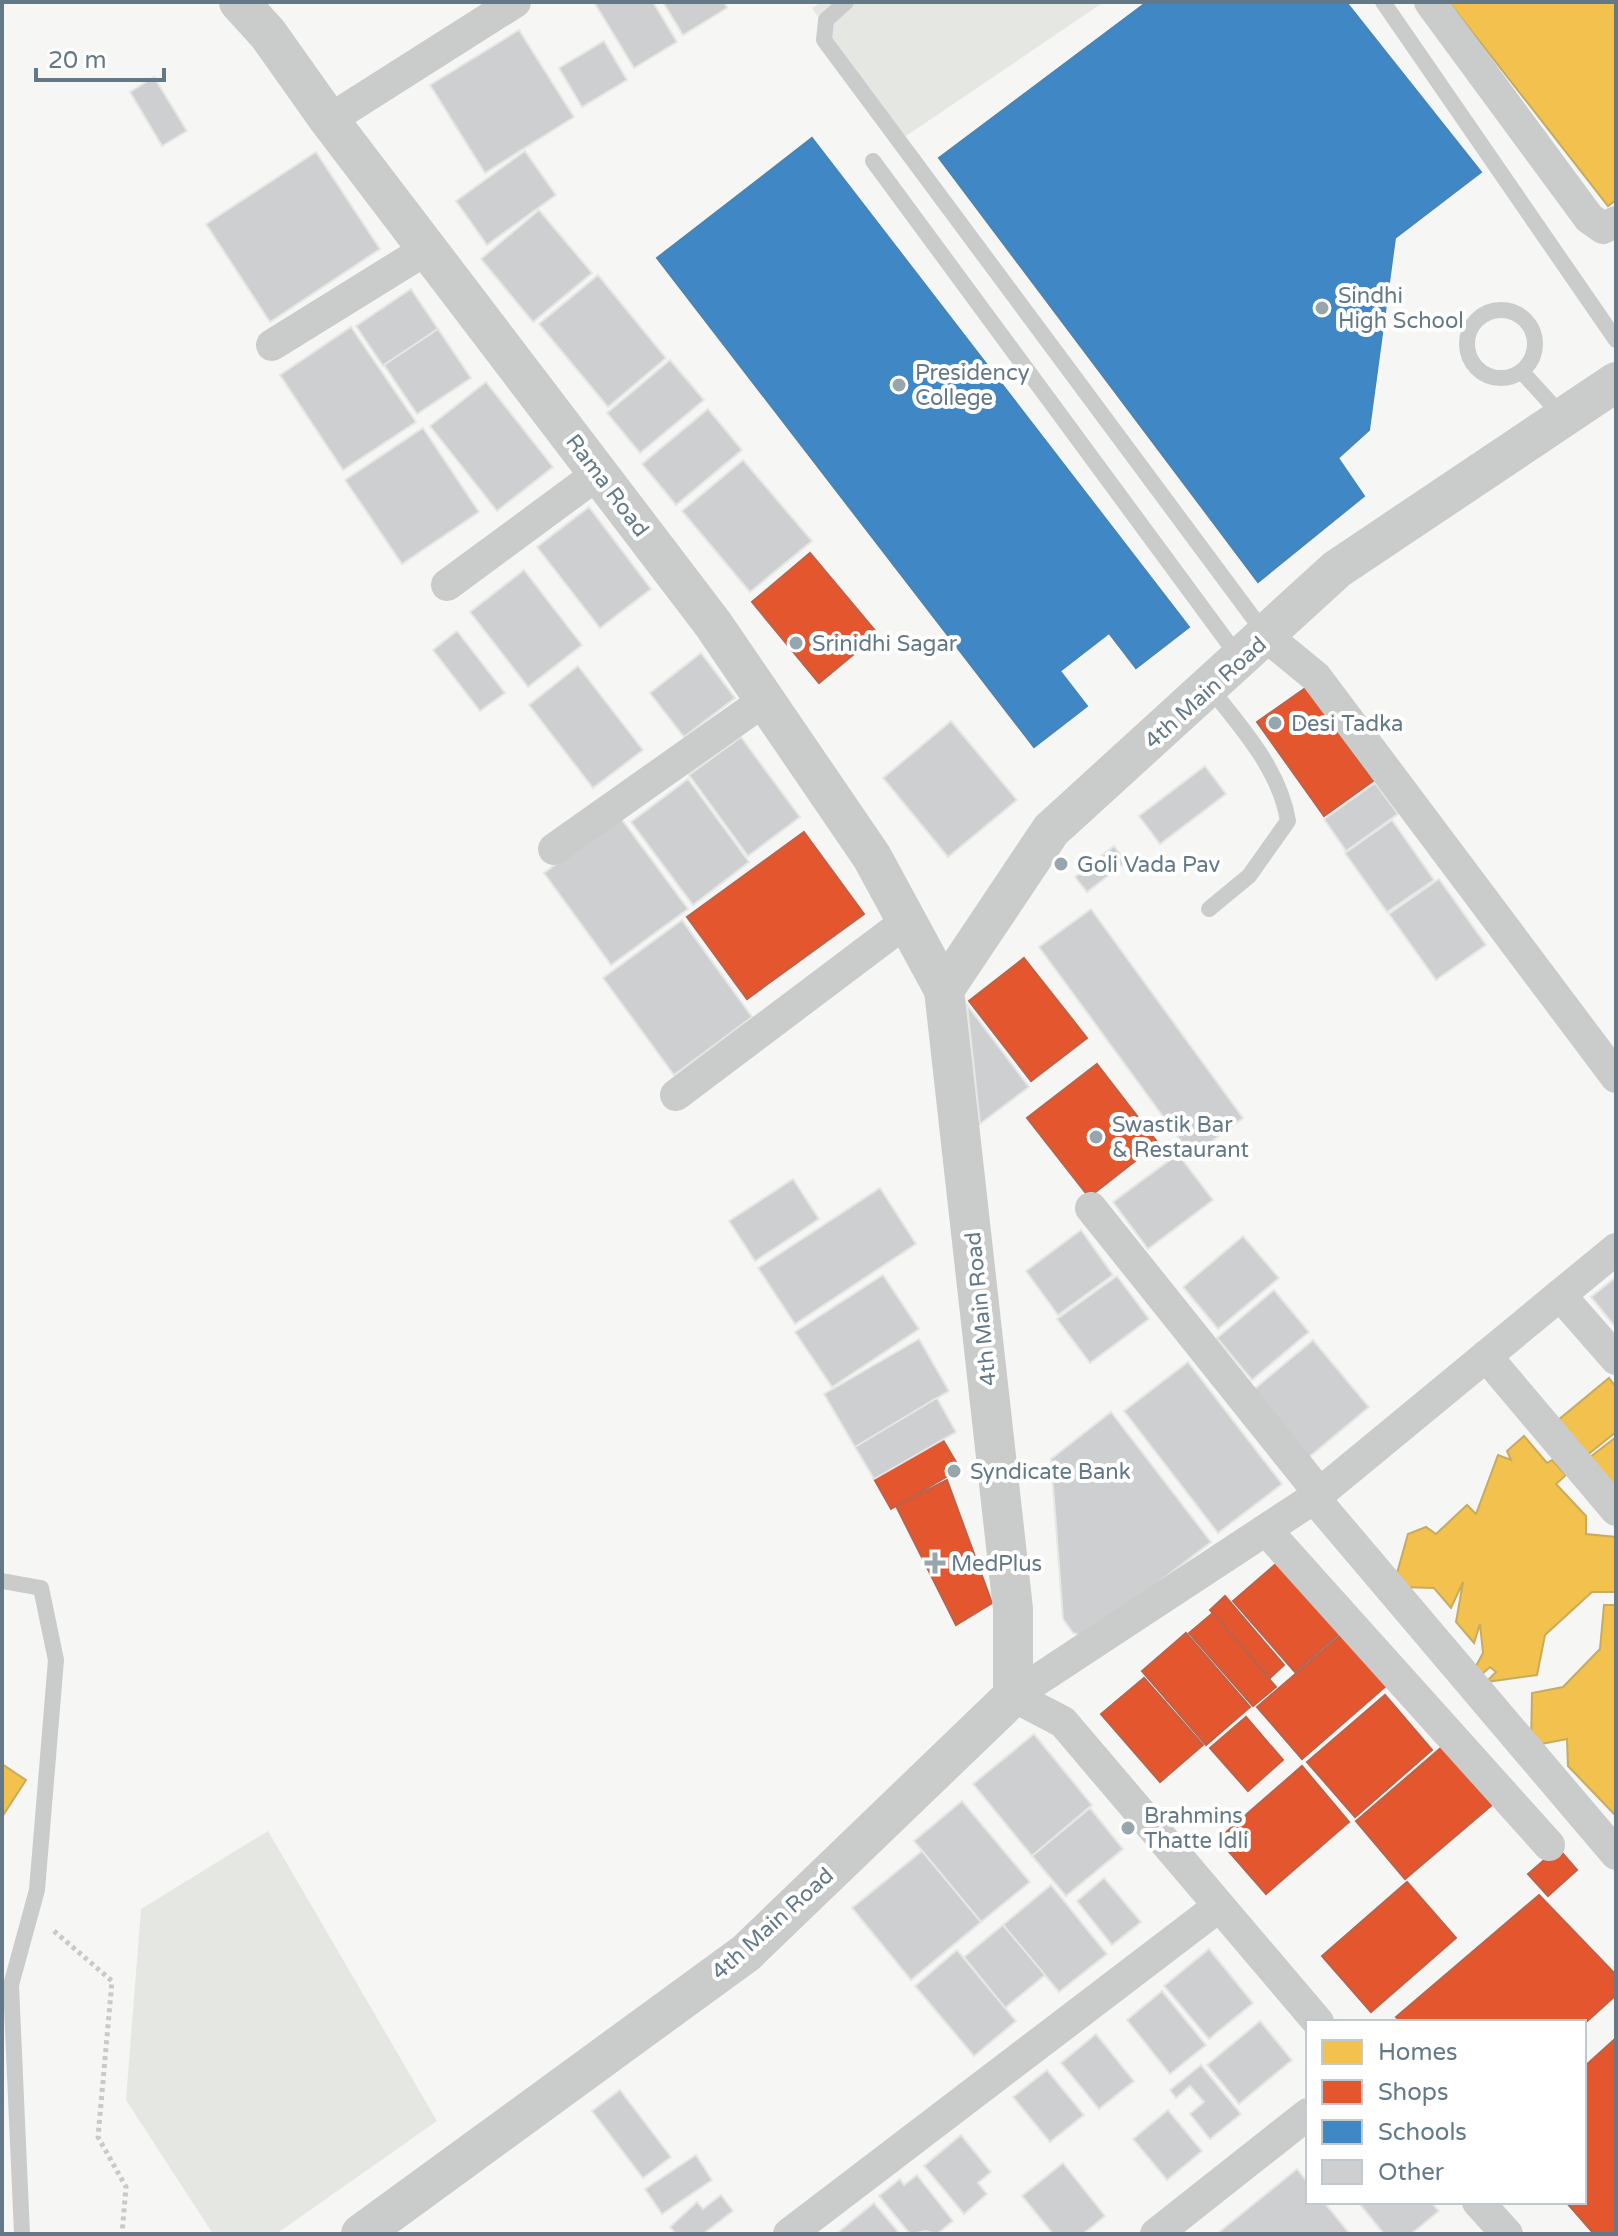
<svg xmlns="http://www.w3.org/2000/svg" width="1618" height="2236" font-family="'Varela Round',sans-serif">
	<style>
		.green { fill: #e5e8e2 }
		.homes { fill: #f2c14e; stroke: #c7ab5f; stroke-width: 2 }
		.shops { fill: #e4572e; stroke: #be6149; stroke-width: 2 }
		.schools { fill: #3f88c5; stroke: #4a84b2; stroke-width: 2 }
		.building { fill: #cdcfd0; stroke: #e6e6e4; stroke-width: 2 }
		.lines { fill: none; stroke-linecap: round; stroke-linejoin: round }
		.path { stroke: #c8c9ca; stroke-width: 5; stroke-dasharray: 4 4; stroke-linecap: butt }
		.service { stroke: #cacccc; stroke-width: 16 }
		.minor { stroke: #cacccc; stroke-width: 32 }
		.tertiary { stroke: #cacccc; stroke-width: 40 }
		.poi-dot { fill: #97a5ae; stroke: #fff; stroke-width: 3 }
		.labels { text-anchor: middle; stroke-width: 8; stroke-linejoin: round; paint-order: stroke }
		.poi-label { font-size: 22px; fill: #647987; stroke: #fff; text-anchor: start }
		.street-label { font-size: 22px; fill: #647987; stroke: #fff }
	</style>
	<rect width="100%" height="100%" fill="#f6f6f5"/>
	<g class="green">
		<polygon points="822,2 1104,2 900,140 812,8"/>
		<polygon points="268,1831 437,2121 276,2234 213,2234 126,2100 141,1909"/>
	</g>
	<g class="homes">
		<polygon points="1449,2 1616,2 1616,200 1608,206"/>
		<polygon points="1609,1378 1616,1387 1616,1432 1586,1456 1557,1421"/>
		<polygon points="1524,1436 1547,1463 1552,1460 1566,1475 1556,1484 1586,1516 1586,1534 1616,1537 1616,1592 1592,1592 1545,1635 1537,1675 1486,1682 1496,1672 1490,1667 1482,1674 1476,1666 1483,1653 1480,1624 1474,1643 1456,1622 1463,1582 1451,1608 1434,1588 1400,1587 1395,1580 1408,1534 1426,1527 1436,1534 1467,1505 1476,1514 1498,1455 1511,1460 1507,1451"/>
		<polygon points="1616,1437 1616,1490 1589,1458"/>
		<polygon points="1604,1605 1616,1605 1616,1816 1568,1766 1567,1739 1531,1746 1532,1693 1563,1687 1600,1649"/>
		<polygon points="2,1764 26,1780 4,1814 2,1812"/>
	</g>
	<g class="shops">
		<polygon points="810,553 878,634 819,683 752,602"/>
		<polygon points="1307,687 1373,781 1324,816 1257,722"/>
		<polygon points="804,832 864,914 747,999 687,917"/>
		<polygon points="1024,958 1087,1038 1031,1081 969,1001"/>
		<polygon points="1097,1064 1158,1143 1089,1197 1027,1118"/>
		<polygon points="943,1440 960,1469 891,1509 874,1479"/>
		<polygon points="947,1480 992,1603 956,1625 896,1506"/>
		<polygon points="1277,1563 1339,1634 1295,1672 1233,1601"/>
		<polygon points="1225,1596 1284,1665 1270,1678 1210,1610"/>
		<polygon points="1213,1613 1276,1687 1253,1706 1189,1633"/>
		<polygon points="1186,1633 1250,1707 1206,1745 1142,1671"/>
		<polygon points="1342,1634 1386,1686 1302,1759 1257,1707"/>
		<polygon points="1144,1678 1203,1745 1160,1782 1101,1714"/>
		<polygon points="1385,1695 1432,1750 1355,1817 1307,1762"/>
		<polygon points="1246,1717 1283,1760 1248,1791 1210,1748"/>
		<polygon points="1442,1747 1492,1805 1405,1879 1356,1821"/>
		<polygon points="1302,1766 1349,1822 1266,1894 1218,1839"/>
		<polygon points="1558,1848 1577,1870 1548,1896 1528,1874"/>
		<polygon points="1407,1882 1456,1938 1371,2012 1322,1956"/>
		<polygon points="1539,1895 1616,1975 1616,1995 1584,2024 1401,2022 1396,2017"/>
		<polygon points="1616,2038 1616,2234 1594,2234 1566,2202 1584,2202 1584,2067"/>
	</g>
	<g class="schools">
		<polygon points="1147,2 1346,2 1481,172 1395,238 1369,430 1338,458 1364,496 1258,582 939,158"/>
		<polygon points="812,138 1189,627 1136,668 1109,633 1060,671 1087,706 1034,747 657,258"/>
	</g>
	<g class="building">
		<polygon points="594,2 653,2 677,42 634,68"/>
		<polygon points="663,2 724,2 727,8 683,35"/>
		<polygon points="519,30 574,117 485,173 430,85"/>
		<polygon points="604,41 627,80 582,107 559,68"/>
		<polygon points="154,77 187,131 162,146 130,92"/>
		<polygon points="525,151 556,195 487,245 456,201"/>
		<polygon points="316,152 380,249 270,322 206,224"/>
		<polygon points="539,210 592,273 533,322 481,259"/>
		<polygon points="598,275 666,358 608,407 539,324"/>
		<polygon points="411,289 438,329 383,366 356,326"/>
		<polygon points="351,327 416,422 343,470 280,375"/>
		<polygon points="438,329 471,378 417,414 384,365"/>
		<polygon points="670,360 704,400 640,453 607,413"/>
		<polygon points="486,382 553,467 497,511 430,426"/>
		<polygon points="708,409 742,450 676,505 642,464"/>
		<polygon points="423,428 479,512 402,564 345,480"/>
		<polygon points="743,460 812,541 750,592 682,511"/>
		<polygon points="589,507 651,589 600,628 537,547"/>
		<polygon points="524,570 582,645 528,687 470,612"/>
		<polygon points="457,631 505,693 480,711 433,650"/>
		<polygon points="701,653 735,698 684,737 650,693"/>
		<polygon points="578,666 643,750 593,788 529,705"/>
		<polygon points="951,721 1017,800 948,857 883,778"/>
		<polygon points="741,737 800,817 748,856 689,775"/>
		<polygon points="1205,766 1226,794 1160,844 1139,816"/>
		<polygon points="688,779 749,862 693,905 631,822"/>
		<polygon points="1375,783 1398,814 1346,851 1324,819"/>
		<polygon points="620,817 688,909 611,965 544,873"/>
		<polygon points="1392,820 1434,880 1387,912 1345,853"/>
		<polygon points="1114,846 1126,862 1087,892 1075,877"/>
		<polygon points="1439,879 1486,945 1436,980 1389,914"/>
		<polygon points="1091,909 1243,1118 1192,1156 1039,947"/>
		<polygon points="682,920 752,1017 674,1075 603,978"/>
		<polygon points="967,1005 1029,1087 980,1124"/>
		<polygon points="1178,1154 1213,1200 1148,1249 1113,1202"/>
		<polygon points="793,1179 819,1219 755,1261 729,1221"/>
		<polygon points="880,1188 916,1244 795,1324 758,1268"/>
		<polygon points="1081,1230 1113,1275 1058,1315 1026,1271"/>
		<polygon points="1243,1236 1279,1278 1218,1329 1183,1287"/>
		<polygon points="883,1275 919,1329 832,1387 795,1332"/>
		<polygon points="1117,1276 1149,1319 1090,1363 1057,1319"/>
		<polygon points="1616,1277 1616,1328 1591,1297"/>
		<polygon points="1274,1290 1309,1332 1252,1380 1217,1338"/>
		<polygon points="919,1339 949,1391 855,1447 824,1394"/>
		<polygon points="1313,1340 1369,1407 1308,1458 1252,1391"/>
		<polygon points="1188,1362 1282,1484 1218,1533 1124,1411"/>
		<polygon points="937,1398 956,1432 874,1479 855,1447"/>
		<polygon points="1111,1412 1211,1542 1090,1635 1082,1636 1073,1633 1063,1619 1051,1459"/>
		<polygon points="1034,1734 1092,1805 1032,1856 973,1784"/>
		<polygon points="962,1801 1030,1882 981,1922 914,1841"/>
		<polygon points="1090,1808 1123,1849 1066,1896 1032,1856"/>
		<polygon points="922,1851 981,1922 911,1980 852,1908"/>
		<polygon points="1104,1878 1141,1922 1112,1945 1077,1901"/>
		<polygon points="1051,1885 1107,1954 1059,1992 1003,1925"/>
		<polygon points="1003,1925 1045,1975 1005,2008 964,1957"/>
		<polygon points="1209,1949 1253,2003 1209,2039 1164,1986"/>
		<polygon points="957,1950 1016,2021 974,2056 915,1986"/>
		<polygon points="1162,1991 1206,2045 1170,2074 1127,2020"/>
		<polygon points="1260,2021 1292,2060 1239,2104 1207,2065"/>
		<polygon points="1096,2034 1134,2081 1099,2109 1061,2063"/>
		<polygon points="1201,2065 1241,2114 1210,2139 1190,2114 1204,2102 1190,2086 1176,2098 1170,2090"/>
		<polygon points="1047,2070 1084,2115 1050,2142 1013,2097"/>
		<polygon points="620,2090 671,2157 643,2178 592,2111"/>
		<polygon points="1168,2110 1202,2151 1167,2180 1133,2139"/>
		<polygon points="961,2135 991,2172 978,2183 987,2194 964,2214 924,2166"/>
		<polygon points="696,2155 712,2180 662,2214 645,2189"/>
		<polygon points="1063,2163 1105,2216 1083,2234 1053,2234 1022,2196"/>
		<polygon points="1297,2169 1308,2183 1308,2202 1324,2202 1350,2234 1218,2233"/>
		<polygon points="917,2175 953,2221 937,2234 926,2231 910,2234 879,2196 900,2179 904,2185"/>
		<polygon points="721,2195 733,2211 703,2234 676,2234 670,2227 697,2202 703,2209"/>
		<polygon points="1358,2202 1431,2202 1439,2211 1411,2234 1384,2234"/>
		<polygon points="874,2203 900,2234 836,2234"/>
	</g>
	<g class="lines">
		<polyline class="path" points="54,1931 112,1981 98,2137 126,2187 122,2234"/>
		<g class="service">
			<polyline points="846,2 826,20 824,40 1266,635"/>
			<polyline points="1383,2 1616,340"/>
			<polyline points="873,161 1240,659"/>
			<circle cx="1501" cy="344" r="34"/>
			<polyline points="1522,372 1564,418"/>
			<path d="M1209,909L1249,876L1288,821C1280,770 1241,727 1210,688"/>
			<polyline points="2,1581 41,1588 56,1660 37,1890 11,1985 22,2234"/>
		</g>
		<g class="minor">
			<polyline points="1430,2 1589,218 1603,228 1616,222"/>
			<polyline points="329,120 515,2"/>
			<polyline points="272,345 427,249"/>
			<polyline points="447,585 599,473"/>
			<polyline points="1267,637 1316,677 1616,1077"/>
			<polyline points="554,849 765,700"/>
			<polyline points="676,1095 907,921"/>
			<polyline points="1091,1208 1320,1494"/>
			<polyline points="1560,1295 1616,1359"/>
			<polyline points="1486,1356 1616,1510"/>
			<polyline points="1314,1498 1616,1854"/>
			<polyline points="1266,1530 1549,1845"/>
			<polyline points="1318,2022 1063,1722 1013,1696 1314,1498 1616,1249"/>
			<polyline points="1478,2202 1507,2234"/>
			<polyline points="789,2234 1218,1907"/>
			<polyline points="1156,2234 1308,2114"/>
		</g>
		<g class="tertiary">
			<polyline points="239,2 268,34 329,120 713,624 872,857 944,990"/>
			<polyline points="361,2234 746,1953 1013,1696 1013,1609 944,990 1051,830 1337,569 1616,382"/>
		</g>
	</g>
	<g class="poi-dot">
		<circle cx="1322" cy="308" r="8"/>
		<circle cx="899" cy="385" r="8"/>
		<circle cx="796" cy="643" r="8"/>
		<circle cx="1275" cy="723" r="8"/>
		<circle cx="1061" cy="864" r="8"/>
		<circle cx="1096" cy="1137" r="8"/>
		<circle cx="954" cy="1471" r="8"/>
		<path d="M931 1551h8v8h8v8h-8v8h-8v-8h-8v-8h8z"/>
		<circle cx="1128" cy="1828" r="8"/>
	</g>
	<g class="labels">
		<g class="poi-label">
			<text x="1338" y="303">Sindhi<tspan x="1338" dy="25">High School</tspan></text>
			<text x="915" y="380">Presidency<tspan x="915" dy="25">College</tspan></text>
			<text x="812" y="651">Srinidhi Sagar</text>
			<text x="1291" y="731">Desi Tadka</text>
			<text x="1077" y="872">Goli Vada Pav</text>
			<text x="1112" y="1132">Swastik Bar<tspan x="1112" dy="25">&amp; Restaurant</tspan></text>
			<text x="970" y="1479">Syndicate Bank</text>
			<text x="951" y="1571">MedPlus</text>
			<text x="1144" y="1823">Brahmins<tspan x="1144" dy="25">Thatte Idli</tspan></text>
		</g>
		<g class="street-label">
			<text transform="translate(608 485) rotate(53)" y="8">Rama Road</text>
			<text transform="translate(1205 692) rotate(-42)" y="8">4th Main Road</text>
			<text transform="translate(980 1309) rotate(-96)" y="8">4th Main Road</text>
			<text transform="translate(772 1923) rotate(-42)" y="8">4th Main Road</text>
		</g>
	</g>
	<rect width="1618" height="2236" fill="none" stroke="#647987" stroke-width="8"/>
	<rect x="1306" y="2020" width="280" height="184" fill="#ffffff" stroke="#c1c9cf" stroke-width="2"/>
	<rect x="1322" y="2040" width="40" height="24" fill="#f2c14e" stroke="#c1c9cf" stroke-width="2"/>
	<text x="1378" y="2060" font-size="24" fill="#647987">Homes</text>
	<rect x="1322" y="2080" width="40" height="24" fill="#e4572e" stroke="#c1c9cf" stroke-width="2"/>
	<text x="1378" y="2100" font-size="24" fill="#647987">Shops</text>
	<rect x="1322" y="2120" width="40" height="24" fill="#3f88c5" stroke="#c1c9cf" stroke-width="2"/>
	<text x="1378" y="2140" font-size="24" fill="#647987">Schools</text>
	<rect x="1322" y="2160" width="40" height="24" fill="#cdcfd0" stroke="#c1c9cf" stroke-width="2"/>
	<text x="1378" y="2180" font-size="24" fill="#647987">Other</text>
	<path d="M36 68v12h128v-12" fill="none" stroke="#647987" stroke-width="4"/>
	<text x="48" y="68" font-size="24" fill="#647987" stroke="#ffffff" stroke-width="6" paint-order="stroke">20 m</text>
</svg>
